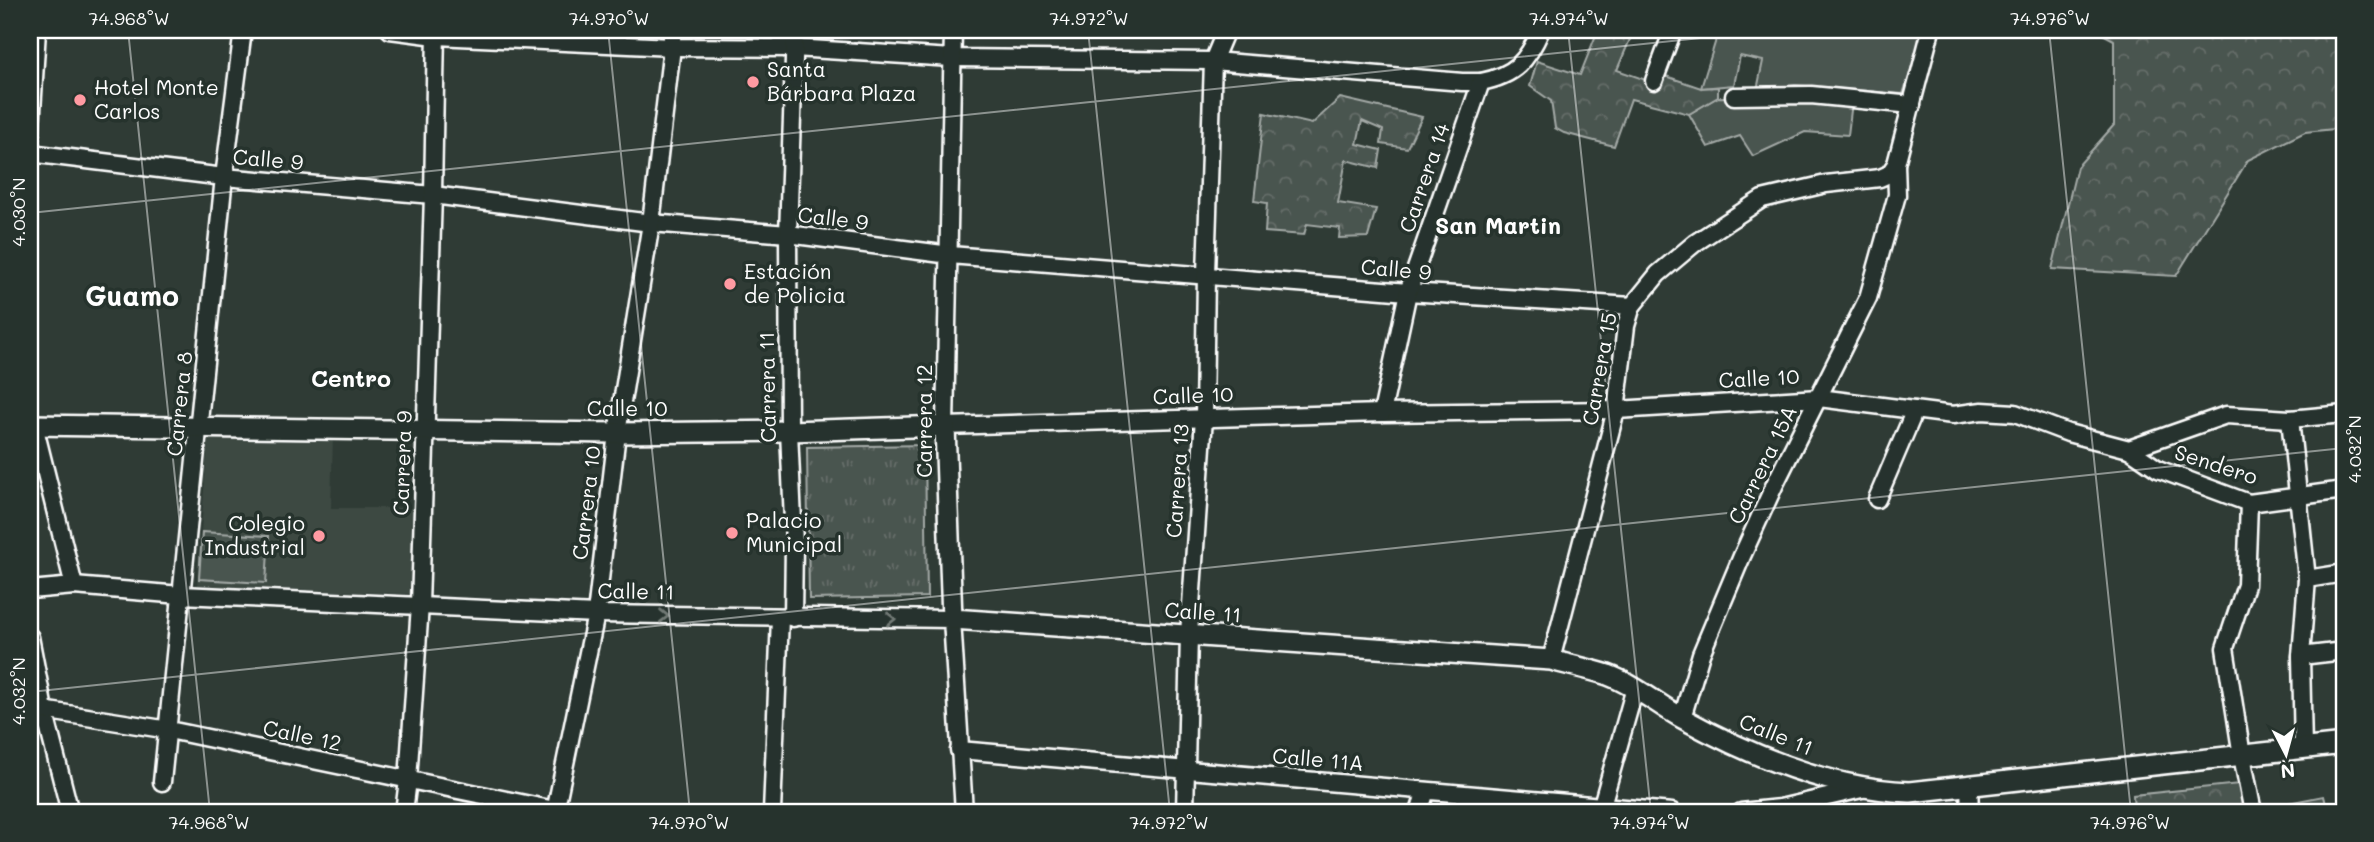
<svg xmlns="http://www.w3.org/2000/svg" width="2374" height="842" font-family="Mali,sans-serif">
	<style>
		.built { fill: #3c4842 }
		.grass { fill: #4a544f; stroke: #a4aaa7; stroke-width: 2 }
		.forest { fill: url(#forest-crowns); stroke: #a4aaa7; stroke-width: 2 }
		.park { fill: url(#park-tufts); stroke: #a4aaa7; stroke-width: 2 }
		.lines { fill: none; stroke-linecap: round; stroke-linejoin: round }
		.minor-casing { stroke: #fff; stroke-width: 21 }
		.major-casing { stroke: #fff; stroke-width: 24 }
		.minor { stroke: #26332d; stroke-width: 16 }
		.major { stroke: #26332d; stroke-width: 19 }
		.oneway { stroke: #727a76 }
		.ticks { fill: none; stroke: #fff; stroke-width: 2; stroke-opacity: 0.45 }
		.poi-dot { fill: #ff9aa2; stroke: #26332d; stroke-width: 2.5 }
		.labels { text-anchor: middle; stroke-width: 7; stroke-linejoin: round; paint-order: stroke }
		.poi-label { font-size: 21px; fill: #fff; stroke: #26332d; text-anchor: start }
		.street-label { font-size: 21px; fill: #fff; stroke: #26332d }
		.neighbourhood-label { font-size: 23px; font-weight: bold; fill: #fff; stroke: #26332d }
		.district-label { font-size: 28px; font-weight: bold; fill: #fff; stroke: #26332d }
		.neatline { fill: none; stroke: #fff; stroke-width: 2.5 }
		.ticks-label { font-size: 18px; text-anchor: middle; fill: #fff }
	</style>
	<defs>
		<pattern id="forest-crowns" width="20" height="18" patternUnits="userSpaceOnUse" patternTransform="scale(1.75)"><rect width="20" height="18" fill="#4a544f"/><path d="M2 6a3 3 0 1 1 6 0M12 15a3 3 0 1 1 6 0" fill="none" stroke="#656e69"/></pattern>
		<pattern id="park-tufts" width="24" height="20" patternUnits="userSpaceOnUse" patternTransform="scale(1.75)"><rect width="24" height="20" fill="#4a544f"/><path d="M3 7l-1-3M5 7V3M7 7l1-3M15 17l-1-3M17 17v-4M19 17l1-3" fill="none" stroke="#656e69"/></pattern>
	</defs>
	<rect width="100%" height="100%" fill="#2f3b35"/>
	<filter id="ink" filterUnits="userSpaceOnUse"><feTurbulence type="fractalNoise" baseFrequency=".0143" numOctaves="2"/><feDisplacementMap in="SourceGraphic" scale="14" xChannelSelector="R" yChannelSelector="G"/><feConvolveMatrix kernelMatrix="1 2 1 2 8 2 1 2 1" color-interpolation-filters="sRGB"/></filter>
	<g filter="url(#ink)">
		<polygon class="built" points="208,435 333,436 331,508 418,508 411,594 197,586"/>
		<g class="grass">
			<polygon points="1719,30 1924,30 1903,94 1795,85 1757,90 1763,61 1740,56 1734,85 1701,88"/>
			<polygon points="1718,97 1852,102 1848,135 1805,132 1753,156 1740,136 1708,147 1689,114"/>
			<polygon points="202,532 269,536 266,583 199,579"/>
		</g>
		<g class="forest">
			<polygon points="1598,30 1634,30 1617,70 1663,86 1666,76 1701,88 1718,87 1718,97 1689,114 1631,99 1614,146 1564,133 1555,128 1551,101 1530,86 1537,61 1580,75"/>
			<polygon points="2095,30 2344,30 2344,128 2305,132 2248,160 2176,276 2052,269 2077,167 2114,125 2114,40"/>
			<polygon points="1340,98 1422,117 1407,148 1381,144 1383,130 1362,121 1357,144 1381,150 1378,168 1346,160 1338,203 1376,209 1368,237 1339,238 1340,228 1307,224 1304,235 1265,232 1267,203 1254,201 1264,113 1312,124"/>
			<polygon points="2239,784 2244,812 2121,812 2134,811 2133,795"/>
			<polygon points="2324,796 2328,812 2285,812 2283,804"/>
		</g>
		<polygon class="park" points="925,445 927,597 809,599 807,447"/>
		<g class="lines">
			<defs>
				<g id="minor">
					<polyline points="390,30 436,36 672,47 794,48 952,58 1213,61 1462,82 1481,82"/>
					<polyline points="953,30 945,426 1382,413 1616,410 1819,398 1953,415 1982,411 2015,413 2068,433 2129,449 2226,415 2290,419 2344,414"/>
					<polyline points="1654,81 1673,30"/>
					<polyline points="1734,96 1811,95 1912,105"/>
					<polyline points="30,144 37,30"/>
					<polyline points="30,153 224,177 433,195 651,223 788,234 950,255 1408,292 1632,306"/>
					<path d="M1382,413L1408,292L1481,82C1516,75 1527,61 1541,30"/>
					<polyline points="2290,419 2307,579 2301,656 2303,749"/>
					<polyline points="34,425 74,586"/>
					<polyline points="2129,449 2158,469 2249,503 2344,490"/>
					<polyline points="1877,499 1915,410"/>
					<polyline points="2249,503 2246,585 2225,648 2242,756 2253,812"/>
					<polyline points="2307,579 2344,573"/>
					<polyline points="30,590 74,586 181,595 596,614 952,619 964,812"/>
					<polyline points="793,618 794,544 789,431 788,234 795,30"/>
					<polyline points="30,637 44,710 70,812"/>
					<polyline points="2301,656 2344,651"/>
					<polyline points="1551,660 1616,410 1626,326 1632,306 1658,274 1695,243 1762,199 1826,184 1880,178 1889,174 1896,164"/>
					<polyline points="30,708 169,730 564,812"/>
					<polyline points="1682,718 1701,654 1742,556 1775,484 1868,298 1897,195 1896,164 1931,30"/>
					<polyline points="959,750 1672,812"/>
					<polyline points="162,782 224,177 243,30"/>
					<polyline points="1969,785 1970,812"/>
					<polyline points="1602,805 1635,688"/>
					<polyline points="404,812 408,780 420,605 433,195 436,30"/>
					<polyline points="555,812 596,614 617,433 651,223 672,47 672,30"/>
					<polyline points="772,812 780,618"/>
					<polyline points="1185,812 1189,634 1204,418 1206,274 1213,61 1226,30"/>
					<polyline points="1419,812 1426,791"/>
					<polyline points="1741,812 1780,808 1866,788"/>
				</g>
				<path id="major" d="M30,425L617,433L789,431L945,426L952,619L1551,660C1569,665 1589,669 1608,675C1635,685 1657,704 1682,718C1751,756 1831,789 1910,792L2344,744"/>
			</defs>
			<use href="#minor" class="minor-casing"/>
			<use href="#major" class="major-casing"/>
			<use href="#minor" class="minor"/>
			<use href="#major" class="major"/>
		</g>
		<defs><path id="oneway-chevron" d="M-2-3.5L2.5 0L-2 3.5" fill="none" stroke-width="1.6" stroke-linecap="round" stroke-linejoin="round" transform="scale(1.75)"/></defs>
		<g class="oneway">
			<use href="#oneway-chevron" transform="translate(664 616) rotate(1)"/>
			<use href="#oneway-chevron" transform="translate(891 619)"/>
		</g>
	</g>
	<path class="ticks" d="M128,30L210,812M608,30L690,812M1088,30L1170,812M1568,30L1651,812M2049,30L2131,812M30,213L1777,30M30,692L2344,448"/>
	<g class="poi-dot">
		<circle cx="753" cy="82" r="7"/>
		<circle cx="80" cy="100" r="7"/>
		<circle cx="730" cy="284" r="7"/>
		<circle cx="732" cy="533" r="7"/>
		<circle cx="319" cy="536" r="7"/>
	</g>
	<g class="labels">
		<g class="poi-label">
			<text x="767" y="77">Santa<tspan x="767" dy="24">Bárbara Plaza</tspan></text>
			<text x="94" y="95">Hotel Monte<tspan x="94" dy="24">Carlos</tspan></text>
			<text x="744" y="279">Estación<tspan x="744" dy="24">de Policia</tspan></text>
			<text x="746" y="528">Palacio<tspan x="746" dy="24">Municipal</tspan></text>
			<text x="305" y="531" text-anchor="end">Colegio<tspan x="305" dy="24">Industrial</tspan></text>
		</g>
		<g class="street-label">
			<text transform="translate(268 160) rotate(5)" y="7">Calle 9</text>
			<text transform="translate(1425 178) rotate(-71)" y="7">Carrera 14</text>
			<text transform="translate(833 219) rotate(7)" y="7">Calle 9</text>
			<text transform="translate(1396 270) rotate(5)" y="7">Calle 9</text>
			<text transform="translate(1600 369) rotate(-80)" y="7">Carrera 15</text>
			<text transform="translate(1759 379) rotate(-3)" y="7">Calle 10</text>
			<text transform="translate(768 387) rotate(-91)" y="7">Carrera 11</text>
			<text transform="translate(1193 396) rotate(-2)" y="7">Calle 10</text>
			<text transform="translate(180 404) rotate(-84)" y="7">Carrera 8</text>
			<text x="627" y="416">Calle 10</text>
			<text transform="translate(925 421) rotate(-90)" y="7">Carrera 12</text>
			<text transform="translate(403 463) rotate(-88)" y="7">Carrera 9</text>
			<text transform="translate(1763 465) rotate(-64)" y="7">Carrera 15A</text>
			<text transform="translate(2216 465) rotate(18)" y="7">Sendero</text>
			<text transform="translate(1178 481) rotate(-86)" y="7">Carrera 13</text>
			<text transform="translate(587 503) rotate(-83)" y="7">Carrera 10</text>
			<text transform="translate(636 592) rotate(1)" y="7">Calle 11</text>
			<text transform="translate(1203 613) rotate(4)" y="7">Calle 11</text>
			<text transform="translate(1776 735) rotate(22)" y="7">Calle 11</text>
			<text transform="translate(302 736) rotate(12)" y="7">Calle 12</text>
			<text transform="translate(1318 760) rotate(5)" y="7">Calle 11A</text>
		</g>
		<g class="neighbourhood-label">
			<text x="1498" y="234">San Martin</text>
			<text x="351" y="387">Centro</text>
		</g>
		<g class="district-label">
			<text x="132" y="306">Guamo</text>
		</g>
	</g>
	<rect width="2374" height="842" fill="none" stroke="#26332d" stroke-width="77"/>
	<g transform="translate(2286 754) rotate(174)" stroke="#26332d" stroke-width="5" paint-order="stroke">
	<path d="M0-5L12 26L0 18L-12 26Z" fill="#ffffff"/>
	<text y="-10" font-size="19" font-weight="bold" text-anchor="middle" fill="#ffffff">N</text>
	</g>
	<rect x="38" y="38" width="2298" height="766" class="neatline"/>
	<g class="ticks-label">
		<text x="129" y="25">74.968°W</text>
		<text x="609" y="25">74.970°W</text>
		<text x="1089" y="25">74.972°W</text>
		<text x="1569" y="25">74.974°W</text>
		<text x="2050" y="25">74.976°W</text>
		<text transform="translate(19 212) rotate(-90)" y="6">4.030°N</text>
		<text transform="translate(2355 449) rotate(-90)" y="6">4.032°N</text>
		<text transform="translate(19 691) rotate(-90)" y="6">4.032°N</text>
		<text x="209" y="829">74.968°W</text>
		<text x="689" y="829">74.970°W</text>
		<text x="1169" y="829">74.972°W</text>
		<text x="1650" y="829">74.974°W</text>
		<text x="2130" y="829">74.976°W</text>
	</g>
</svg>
